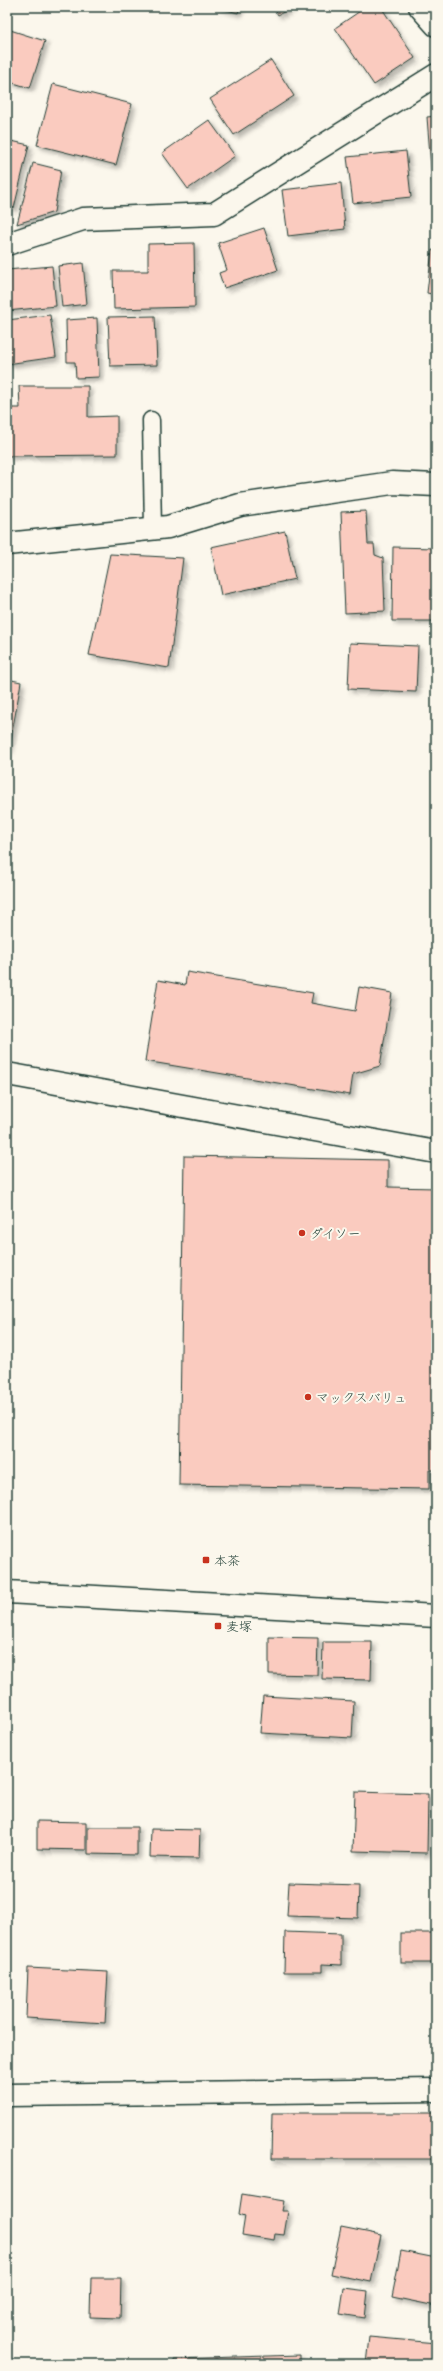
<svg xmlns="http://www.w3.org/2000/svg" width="443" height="2371" font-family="'Patrick Hand','Klee One',sans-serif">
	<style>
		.building { fill: #facbbf; stroke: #1f3d34; filter: url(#shadow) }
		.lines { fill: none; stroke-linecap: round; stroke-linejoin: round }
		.service-casing { stroke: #1f3d34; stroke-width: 19 }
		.minor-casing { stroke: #1f3d34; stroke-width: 25 }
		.tertiary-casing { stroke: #1f3d34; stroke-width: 25 }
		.service { stroke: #fbf7ec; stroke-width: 16 }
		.minor { stroke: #fbf7ec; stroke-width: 22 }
		.tertiary { stroke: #fbf7ec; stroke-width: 22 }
		.poi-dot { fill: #c8321e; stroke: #fbf7ec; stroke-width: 1.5 }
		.labels { text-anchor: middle; stroke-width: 4; stroke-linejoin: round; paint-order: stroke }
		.poi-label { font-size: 13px; fill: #1f3d34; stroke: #fbf7ec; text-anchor: start }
	</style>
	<defs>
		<filter id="shadow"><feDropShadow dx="3.5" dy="3.5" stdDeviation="2" flood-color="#0004"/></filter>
	</defs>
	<rect width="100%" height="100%" fill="#fbf7ec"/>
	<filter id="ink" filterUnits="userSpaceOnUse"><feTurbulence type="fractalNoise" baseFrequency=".025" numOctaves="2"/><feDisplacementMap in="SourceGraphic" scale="8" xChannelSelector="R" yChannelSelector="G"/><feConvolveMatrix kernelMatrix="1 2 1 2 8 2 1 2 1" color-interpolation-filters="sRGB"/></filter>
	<g filter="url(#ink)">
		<g class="building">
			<polygon points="216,7 240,7 238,13"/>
			<polygon points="273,7 293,7 278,15"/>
			<polygon points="366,7 381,7 415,58 374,85 335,28"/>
			<polygon points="7,29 45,41 30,88 7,81"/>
			<polygon points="271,60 294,96 234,135 210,99"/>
			<polygon points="53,84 132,104 116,165 37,145"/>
			<polygon points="436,116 436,193 433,193 427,117"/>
			<polygon points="209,120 235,156 188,189 162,153"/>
			<polygon points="7,140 29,145 14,208 7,206"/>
			<polygon points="406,151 411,197 353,203 347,157"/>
			<polygon points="33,163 61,170 54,212 17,224"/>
			<polygon points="341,183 345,229 288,236 282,190"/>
			<polygon points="264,228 278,270 224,288 219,273 227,270 218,243"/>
			<polygon points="194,243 195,307 114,309 113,271 148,271 148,244"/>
			<polygon points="432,250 436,251 436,295 427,293"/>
			<polygon points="83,263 87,304 62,307 58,266"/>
			<polygon points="52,266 56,306 7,311 7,270"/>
			<polygon points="50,315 56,357 7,364 7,320"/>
			<polygon points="155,316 157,365 110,366 108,317"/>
			<polygon points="97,318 99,377 76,378 75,362 67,362 66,320"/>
			<polygon points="19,386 88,386 88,417 117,416 117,455 7,456 7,408 20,408"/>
			<polygon points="366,511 368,544 374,544 375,555 383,558 385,611 345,613 341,512"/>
			<polygon points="285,531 295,579 221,595 211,547"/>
			<polygon points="393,547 436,548 436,621 392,621"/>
			<polygon points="110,554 183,558 169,668 89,655"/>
			<polygon points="350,643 418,646 416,692 348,689"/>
			<polygon points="7,679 21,682 9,750 7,749"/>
			<polygon points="187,972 313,993 311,1003 355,1011 359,987 392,993 380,1066 353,1074 350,1095 145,1061 158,980 185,985"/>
			<polygon points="184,1156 388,1160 388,1187 436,1188 436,1470 429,1470 429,1489 179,1485"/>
			<polygon points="269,1637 318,1638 317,1675 269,1674"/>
			<polygon points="323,1642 372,1642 371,1680 322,1679"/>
			<polygon points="263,1696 354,1701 352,1738 260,1733"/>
			<polygon points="355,1792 428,1794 427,1853 353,1851"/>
			<polygon points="37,1821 86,1822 86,1850 37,1849"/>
			<polygon points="88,1827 137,1827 137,1855 88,1854"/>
			<polygon points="151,1829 200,1830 199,1858 150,1857"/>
			<polygon points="289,1883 359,1885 358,1918 287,1916"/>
			<polygon points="285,1932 341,1934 341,1965 322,1964 322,1972 284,1972"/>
			<rect x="401" y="1933" width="35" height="30"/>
			<polygon points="28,1968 108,1972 105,2023 26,2018"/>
			<polygon points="272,2113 436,2113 436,2159 271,2159"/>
			<polygon points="242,2194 284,2201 282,2211 288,2211 284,2235 275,2234 274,2240 242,2235 245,2216 239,2214"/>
			<polygon points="341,2227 381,2235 371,2282 331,2274"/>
			<polygon points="401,2251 436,2258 436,2306 392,2297"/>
			<polygon points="91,2278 121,2278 120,2318 90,2317"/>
			<polygon points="344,2288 368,2291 365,2318 340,2314"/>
			<polygon points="369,2337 436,2343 436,2364 366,2364"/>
			<polygon points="300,2355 300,2364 174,2364 173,2359"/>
		</g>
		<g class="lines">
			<defs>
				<polyline id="service" points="151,420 153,529"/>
				<g id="minor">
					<polyline points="420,7 436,25"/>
					<polyline points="7,244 83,219 214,214 436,75"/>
					<polyline points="7,544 168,527 240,505 392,483 436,485"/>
					<polyline points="7,1074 436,1152"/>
					<polyline points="7,2095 436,2090"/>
				</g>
				<polyline id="tertiary" points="7,1592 436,1616"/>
			</defs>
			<use href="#service" class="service-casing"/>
			<use href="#minor" class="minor-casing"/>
			<use href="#tertiary" class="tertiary-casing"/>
			<use href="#service" class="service"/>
			<use href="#minor" class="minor"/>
			<use href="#tertiary" class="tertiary"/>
		</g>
	</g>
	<g class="poi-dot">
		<circle cx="302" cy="1233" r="4"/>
		<circle cx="308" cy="1397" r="4"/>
		<rect x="202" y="1556" width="8" height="8" rx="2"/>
		<rect x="214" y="1622" width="8" height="8" rx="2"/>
	</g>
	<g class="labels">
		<g class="poi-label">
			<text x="310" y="1238">ダイソー</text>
			<text x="316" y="1402">マックスバリュ</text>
			<text x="214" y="1565">本茶</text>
			<text x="226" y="1631">麦塚</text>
		</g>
	</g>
	<rect width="443" height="2371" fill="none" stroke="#fbf7ec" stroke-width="24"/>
	<rect x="12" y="12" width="419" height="2347" fill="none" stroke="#1f3d34" stroke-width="1.5" filter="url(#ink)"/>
</svg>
